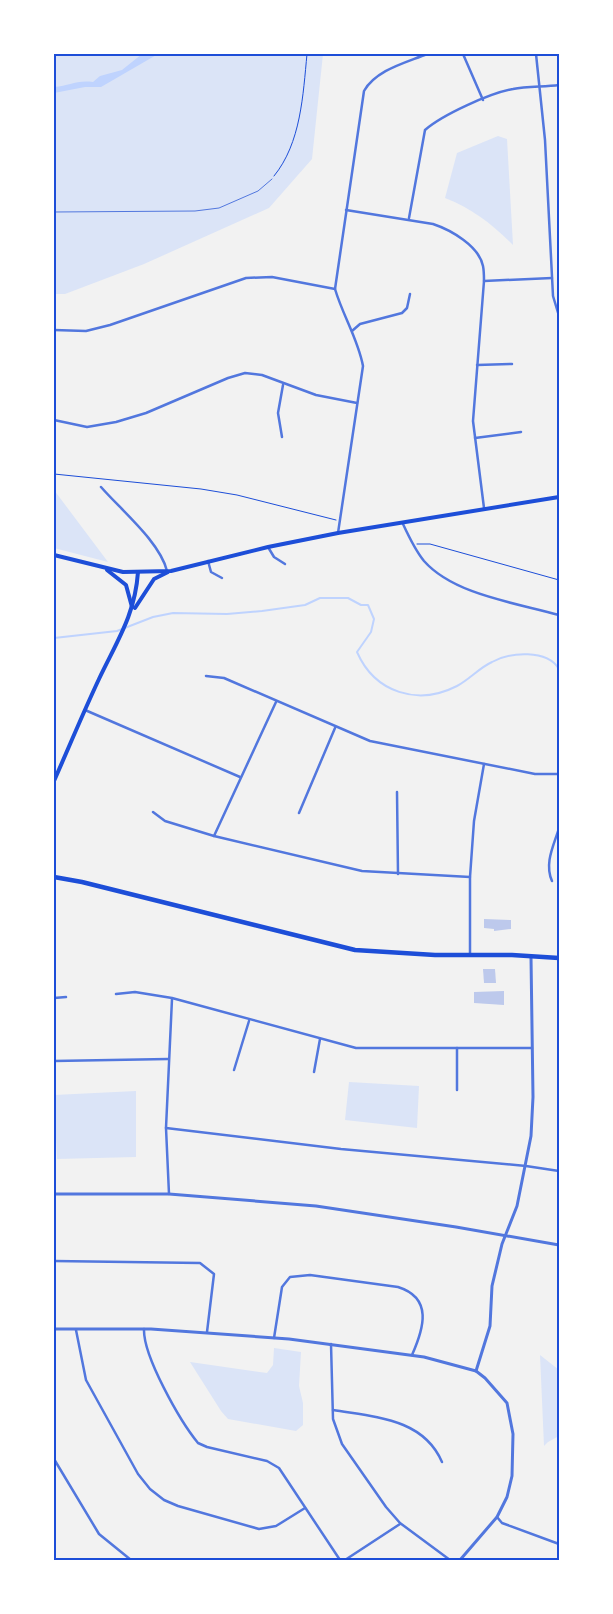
<svg xmlns="http://www.w3.org/2000/svg" width="613" height="1614" font-family="'PT Serif',serif">
	<style>
		.green { fill: #dbe4f7 }
		.water { fill: #bfd3fe }
		.lines { fill: none; stroke-linecap: round; stroke-linejoin: round }
		.stream { stroke: #bfd3fe; stroke-width: 2 }
		.building { fill: #bdc9ec }
		.path { stroke: #1d4ed8; stroke-width: 1 }
		.service { stroke: #5277de; stroke-width: 1 }
		.minor { stroke: #5277de; stroke-width: 2.5 }
		.tertiary { stroke: #5277de; stroke-width: 3 }
		.secondary { stroke: #1d4ed8; stroke-width: 4 }
		.primary { stroke: #1d4ed8; stroke-width: 4.5 }
		.neatline { fill: none; stroke: #1d4ed8; stroke-width: 2 }
	</style>
	<rect width="100%" height="100%" fill="#f2f2f2"/>
	<g class="green">
		<polygon points="54,54 323,54 312,159 269,208 144,264 65,294 54,294"/>
		<path d="M498,136L507,139L513,245C492,224 473,209 445,198L457,153Z"/>
		<polygon points="54,490 108,562 54,548"/>
		<polygon points="349,1082 419,1086 417,1128 345,1120"/>
		<polygon points="136,1091 136,1157 57,1159 54,1095"/>
		<polygon points="274,1348 301,1352 299,1386 303,1403 303,1425 296,1431 228,1419 221,1411 190,1362 267,1373 273,1365"/>
		<polygon points="540,1355 559,1370 559,1436 548,1442 544,1446"/>
	</g>
	<path class="water" d="M142,54H158L101,87H85L54,93V87C70,86 75,80 93,82L100,76L122,70Z"/>
	<g class="lines">
		<path class="stream" d="M54,638L117,631L153,617L173,613L227,614L262,611L305,605L320,598H348L361,605H368L374,619L371,632L357,652C375,693 418,706 457,686C470,679 479,668 492,662C510,652 547,649 559,669"/>
	</g>
	<g class="building">
		<polygon points="484,919 511,920 511,929 494,931 494,929 484,928"/>
		<polygon points="483,969 495,969 496,983 484,983"/>
		<polygon points="504,991 504,1005 474,1003 474,992"/>
	</g>
	<g class="lines">
		<g class="path">
			<path d="M274,176C301,143 303,95 307,54"/>
			<polyline points="54,474 201,489 237,495 336,520"/>
			<polyline points="417,544 430,544 559,580"/>
		</g>
		<polyline class="service" points="54,212 195,211 219,208 258,191 272,179"/>
		<g class="minor">
			<polyline points="463,54 483,100"/>
			<polyline points="536,54 545,140 553,296 559,316"/>
			<path d="M346,210L433,224C451,230 479,246 483,266C484,271 484,276 484,281L473,421L484,508"/>
			<path d="M409,218L425,130C442,115 490,93 513,89C527,86 544,87 559,85"/>
			<polyline points="484,281 552,278"/>
			<polyline points="54,330 86,331 110,325 246,278 272,277 335,289"/>
			<polyline points="352,331 360,324 402,313 407,308 410,294"/>
			<polyline points="477,365 512,364"/>
			<polyline points="54,420 87,427 116,422 146,413 228,378 245,373 262,375 316,395 357,403"/>
			<polyline points="282,437 278,413 283,385"/>
			<polyline points="475,438 521,432"/>
			<path d="M101,487C121,510 160,542 167,571"/>
			<path d="M403,524C409,537 415,550 424,561C454,595 517,603 559,615"/>
			<path d="M338,533L363,366C358,339 343,316 335,289L364,91C376,70 405,63 427,54"/>
			<polyline points="268,547 274,557 285,564"/>
			<polyline points="208,561 211,572 222,578"/>
			<polyline points="206,676 224,678 370,741 535,774 559,774"/>
			<polyline points="85,710 240,777"/>
			<polyline points="397,792 398,874"/>
			<polyline points="153,812 165,821 214,836 362,871 470,877"/>
			<polyline points="299,813 335,728"/>
			<polyline points="214,836 276,702"/>
			<path d="M552,881C544,863 554,845 559,828"/>
			<polyline points="470,954 470,877 474,821 484,764"/>
			<polyline points="116,994 135,992 172,998 356,1048 532,1048"/>
			<polyline points="54,998 66,997"/>
			<polyline points="54,1061 168,1059"/>
			<polyline points="234,1070 249,1021"/>
			<polyline points="314,1072 320,1039"/>
			<polyline points="457,1090 457,1048"/>
			<polyline points="166,1128 341,1149 526,1166 559,1171"/>
			<polyline points="169,1194 166,1128 172,999"/>
			<polyline points="54,1261 200,1263 214,1274 207,1332"/>
			<path d="M144,1329C143,1356 180,1421 198,1443L207,1447L267,1461L279,1468L340,1560"/>
			<polyline points="76,1330 86,1380 138,1474 150,1489 164,1500 178,1506 259,1529 276,1526 305,1508"/>
			<path d="M274,1338L282,1287L290,1277L310,1275L398,1287C433,1298 424,1328 412,1355"/>
			<polyline points="331,1344 333,1419 342,1444 386,1507 400,1523 450,1560"/>
			<path d="M333,1410C374,1417 423,1418 442,1462"/>
			<polyline points="54,1459 99,1534 131,1560"/>
			<polyline points="497,1517 502,1523 559,1544"/>
			<polyline points="345,1560 400,1524"/>
		</g>
		<g class="tertiary">
			<polyline points="54,1194 169,1194 316,1206 456,1227 559,1245"/>
			<polyline points="54,1329 151,1329 289,1339 424,1357 476,1371 485,1378 507,1403 513,1434 512,1476 507,1497 497,1517 460,1560"/>
			<polyline points="476,1371 490,1326 492,1286 502,1244 517,1206 531,1136 533,1097 531,957"/>
		</g>
		<g class="secondary">
			<polyline points="54,555 123,572 171,571 268,547 338,533 559,497"/>
			<polyline points="107,570 126,585 132,607"/>
			<polyline points="135,608 154,579 168,572"/>
			<path d="M54,781C69,747 83,713 99,679C117,641 135,615 138,572"/>
		</g>
		<polyline class="primary" points="54,877 82,882 355,950 435,955 512,955 559,958"/>
	</g>
	<rect width="613" height="1614" fill="none" stroke="#ffffff" stroke-width="110"/>
	<rect x="55" y="55" width="503" height="1504" class="neatline"/>
</svg>
